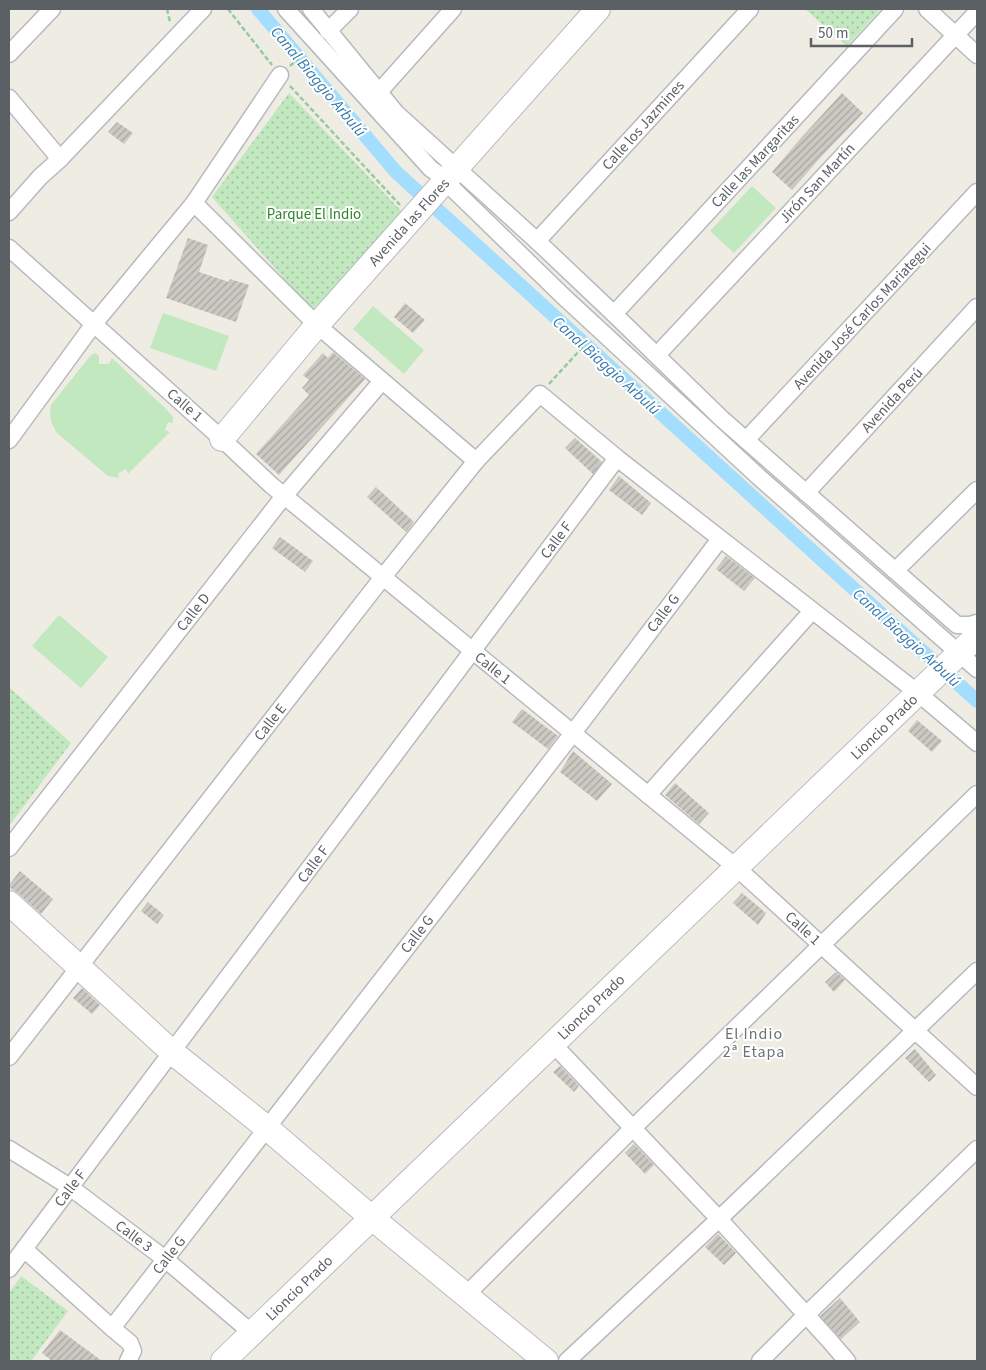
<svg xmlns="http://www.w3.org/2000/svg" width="986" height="1370" font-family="'Source Sans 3',sans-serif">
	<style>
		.grass { fill: #c1e8be }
		.park { fill: url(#park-dots) }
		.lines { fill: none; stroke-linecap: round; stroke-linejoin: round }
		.canal { stroke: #a4deff; stroke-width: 14 }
		.building { fill: url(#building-hatch) }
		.street-casing { stroke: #b6babe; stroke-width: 19 }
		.secondary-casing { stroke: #b7bbc1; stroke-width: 26 }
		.path { stroke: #96caa2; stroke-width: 2.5; stroke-dasharray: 5 2.5; stroke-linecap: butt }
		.street { stroke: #fff; stroke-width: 16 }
		.secondary { stroke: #fff; stroke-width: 24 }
		.labels { text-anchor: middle; stroke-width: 4; stroke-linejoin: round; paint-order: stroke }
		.street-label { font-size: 15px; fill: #5b6065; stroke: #fff }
		.park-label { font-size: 15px; fill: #30822e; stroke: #fff }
		.water-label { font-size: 16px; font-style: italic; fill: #377aaf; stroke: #fff }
		.neighbourhood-label { font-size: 16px; letter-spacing: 1px; fill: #6c7377; stroke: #fff }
	</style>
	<defs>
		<pattern id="park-dots" width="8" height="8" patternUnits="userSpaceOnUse" patternTransform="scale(1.25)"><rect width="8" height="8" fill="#c1e8be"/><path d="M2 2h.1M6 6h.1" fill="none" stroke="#a0bf9e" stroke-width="1.8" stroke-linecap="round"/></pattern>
		<pattern id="building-hatch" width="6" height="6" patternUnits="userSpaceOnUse" patternTransform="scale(1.25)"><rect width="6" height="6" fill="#ccc8c2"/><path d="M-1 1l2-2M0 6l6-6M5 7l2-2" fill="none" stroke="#a9a6a1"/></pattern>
	</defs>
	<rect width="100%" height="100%" fill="#efece3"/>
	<g class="grass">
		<polygon points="752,186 776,208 734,253 710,231"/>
		<polygon points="373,306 424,350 404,374 353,329"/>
		<polygon points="163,313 229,336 216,371 150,348"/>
		<polygon points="95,353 99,356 99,364 109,364 112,358 167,410 173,417 173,423 168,422 165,430 170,432 128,474 126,469 118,473 119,478 108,476 56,432 51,421 50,414 51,405 91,355"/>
		<polygon points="59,615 108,657 81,688 32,646"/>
	</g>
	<g class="park">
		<polygon points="805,9 881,9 847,46"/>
		<polygon points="289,93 405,215 312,310 212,197"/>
		<polygon points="9,687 71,743 9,826"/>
		<polygon points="21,1276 68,1311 31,1361 9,1361 9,1293"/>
	</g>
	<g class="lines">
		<polyline class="canal" points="258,9 396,172 977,701"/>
	</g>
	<g class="building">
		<polygon points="842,93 863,113 820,158 792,190 772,172 800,139"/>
		<polygon points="117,122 133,133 124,144 108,132"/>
		<polygon points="188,238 208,245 199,272 229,282 230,279 249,285 236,322 166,298"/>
		<polygon points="405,303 425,320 413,333 394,317"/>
		<polygon points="333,352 365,379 279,475 256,454 309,395 302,388 309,380 303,375 323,353 328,358"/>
		<polygon points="575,438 602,462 593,474 565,448"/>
		<polygon points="619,476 651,503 642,515 609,490"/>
		<polygon points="376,487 414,522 406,532 367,497"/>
		<polygon points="280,537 313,561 305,572 272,548"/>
		<polygon points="726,556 755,578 744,591 716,569"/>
		<polygon points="522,709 558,736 548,749 512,722"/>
		<polygon points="917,720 942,741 932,752 908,731"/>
		<polygon points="573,751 612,784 597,801 560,772"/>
		<polygon points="675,783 709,813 699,824 665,795"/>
		<polygon points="20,871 53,899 41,914 18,893 9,887 9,885"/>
		<polygon points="742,893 766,913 758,925 733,903"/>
		<polygon points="148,902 164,915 157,924 141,911"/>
		<polygon points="836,972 845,980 834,992 825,982"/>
		<polygon points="82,988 100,1005 92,1014 73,998"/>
		<polygon points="915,1049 936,1075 929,1082 905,1058"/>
		<polygon points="560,1066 579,1086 574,1092 553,1072"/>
		<polygon points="634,1144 654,1165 645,1174 625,1153"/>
		<polygon points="718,1234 736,1253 724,1265 705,1247"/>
		<polygon points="840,1298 860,1322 841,1339 820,1316"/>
		<polygon points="60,1330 102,1361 52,1361 42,1353"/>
	</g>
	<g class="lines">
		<defs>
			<g id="street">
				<polyline points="286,9 431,169 447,180 454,190 562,295 760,478 977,669"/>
				<polyline points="311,9 396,113 537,241 614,314 722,419 957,625 970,625 977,623"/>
				<polyline points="927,9 977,55"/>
				<polyline points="328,31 350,9"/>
				<polyline points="9,54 52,9"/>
				<polyline points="379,92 453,9"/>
				<polyline points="9,98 60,159"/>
				<polyline points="194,203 317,325 476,461"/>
				<polyline points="9,212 40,177 60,159 203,9"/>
				<polyline points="537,241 750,9"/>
				<polyline points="9,248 222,439 271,485 737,868 977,1087"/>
				<polyline points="614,314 895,9"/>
				<polyline points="657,355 977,12"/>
				<polyline points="9,440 93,325 194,203 280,75"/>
				<polyline points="746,440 977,192"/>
				<polyline points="806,493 977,307"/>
				<polyline points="895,571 977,490"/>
				<polyline points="648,795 812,611"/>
				<polyline points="9,848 284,496 382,381"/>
				<polyline points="553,1044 719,1219 829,1340 847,1361"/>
				<polyline points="9,1057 383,577 476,461 540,394 617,458 918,693 977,743"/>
				<polyline points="9,1149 70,1187 165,1259 252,1333"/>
				<polyline points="24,1249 112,1328 130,1343 133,1351 128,1361"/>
				<polyline points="9,1269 617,458"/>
				<polyline points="466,1295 633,1128 977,794"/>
				<polyline points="112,1328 573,733 720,539"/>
				<polyline points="567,1361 719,1219 977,971"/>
				<polyline points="760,1361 806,1315 977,1149"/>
			</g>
			<g id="secondary">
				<polyline points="222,439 317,325 598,9"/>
				<polyline points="9,903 172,1052 267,1128 372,1218 546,1361"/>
				<polyline points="223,1361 977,636"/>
			</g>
		</defs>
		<use href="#street" class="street-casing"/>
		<use href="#secondary" class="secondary-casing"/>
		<g class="path">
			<polyline points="167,9 170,22"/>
			<polyline points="228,9 272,65"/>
			<polyline points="290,66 307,51"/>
			<polyline points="290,86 400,205"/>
			<polyline points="549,384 589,340"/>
		</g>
		<use href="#street" class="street"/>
		<use href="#secondary" class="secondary"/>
	</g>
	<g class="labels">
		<g class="street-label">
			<text transform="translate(643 125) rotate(-48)" y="5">Calle los Jazmines</text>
			<text transform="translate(755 161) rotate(-47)" y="5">Calle las Margaritas</text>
			<text transform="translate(817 183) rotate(-47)" y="5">Jirón San Martín</text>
			<text transform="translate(409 222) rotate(-48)" y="5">Avenida las Flores</text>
			<text transform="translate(862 316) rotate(-47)" y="5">Avenida José Carlos Mariategui</text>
			<text transform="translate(892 400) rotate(-47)" y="5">Avenida Perú</text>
			<text transform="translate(185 405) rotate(41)" y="5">Calle 1</text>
			<text transform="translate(556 540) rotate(-53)" y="5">Calle F</text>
			<text transform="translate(193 612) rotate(-52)" y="5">Calle D</text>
			<text transform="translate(663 613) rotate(-53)" y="5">Calle G</text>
			<text transform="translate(493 668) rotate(39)" y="5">Calle 1</text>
			<text transform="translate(270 722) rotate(-52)" y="5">Calle E</text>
			<text transform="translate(884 727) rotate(-44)" y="5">Lioncio Prado</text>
			<text transform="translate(313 864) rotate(-53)" y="5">Calle F</text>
			<text transform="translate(803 928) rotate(42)" y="5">Calle 1</text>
			<text transform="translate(417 934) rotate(-52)" y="5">Calle G</text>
			<text transform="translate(591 1007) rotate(-44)" y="5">Lioncio Prado</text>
			<text transform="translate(70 1188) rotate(-53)" y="5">Calle F</text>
			<text transform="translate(134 1236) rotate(37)" y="5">Calle 3</text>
			<text transform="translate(169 1255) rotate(-52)" y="5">Calle G</text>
			<text transform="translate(299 1288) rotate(-44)" y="5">Lioncio Prado</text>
		</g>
		<g class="park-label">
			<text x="314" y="219">Parque El Indio</text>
		</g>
		<g class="water-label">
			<text transform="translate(319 81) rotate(50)" y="6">Canal Biaggio Arbulú</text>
			<text transform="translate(607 365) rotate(42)" y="6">Canal Biaggio Arbulú</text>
			<text transform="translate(907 637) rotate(42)" y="6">Canal Biaggio Arbulú</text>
		</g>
		<g class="neighbourhood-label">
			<text x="754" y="1039">El Indio<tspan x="754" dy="18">2ª Etapa</tspan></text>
		</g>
	</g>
	<rect width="986" height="1370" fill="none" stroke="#5b6065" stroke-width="20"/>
	<path d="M811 38v8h101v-8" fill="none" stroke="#5b6065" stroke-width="2.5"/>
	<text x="818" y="38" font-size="15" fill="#5b6065" stroke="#ffffff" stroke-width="4" paint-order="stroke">50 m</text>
</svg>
